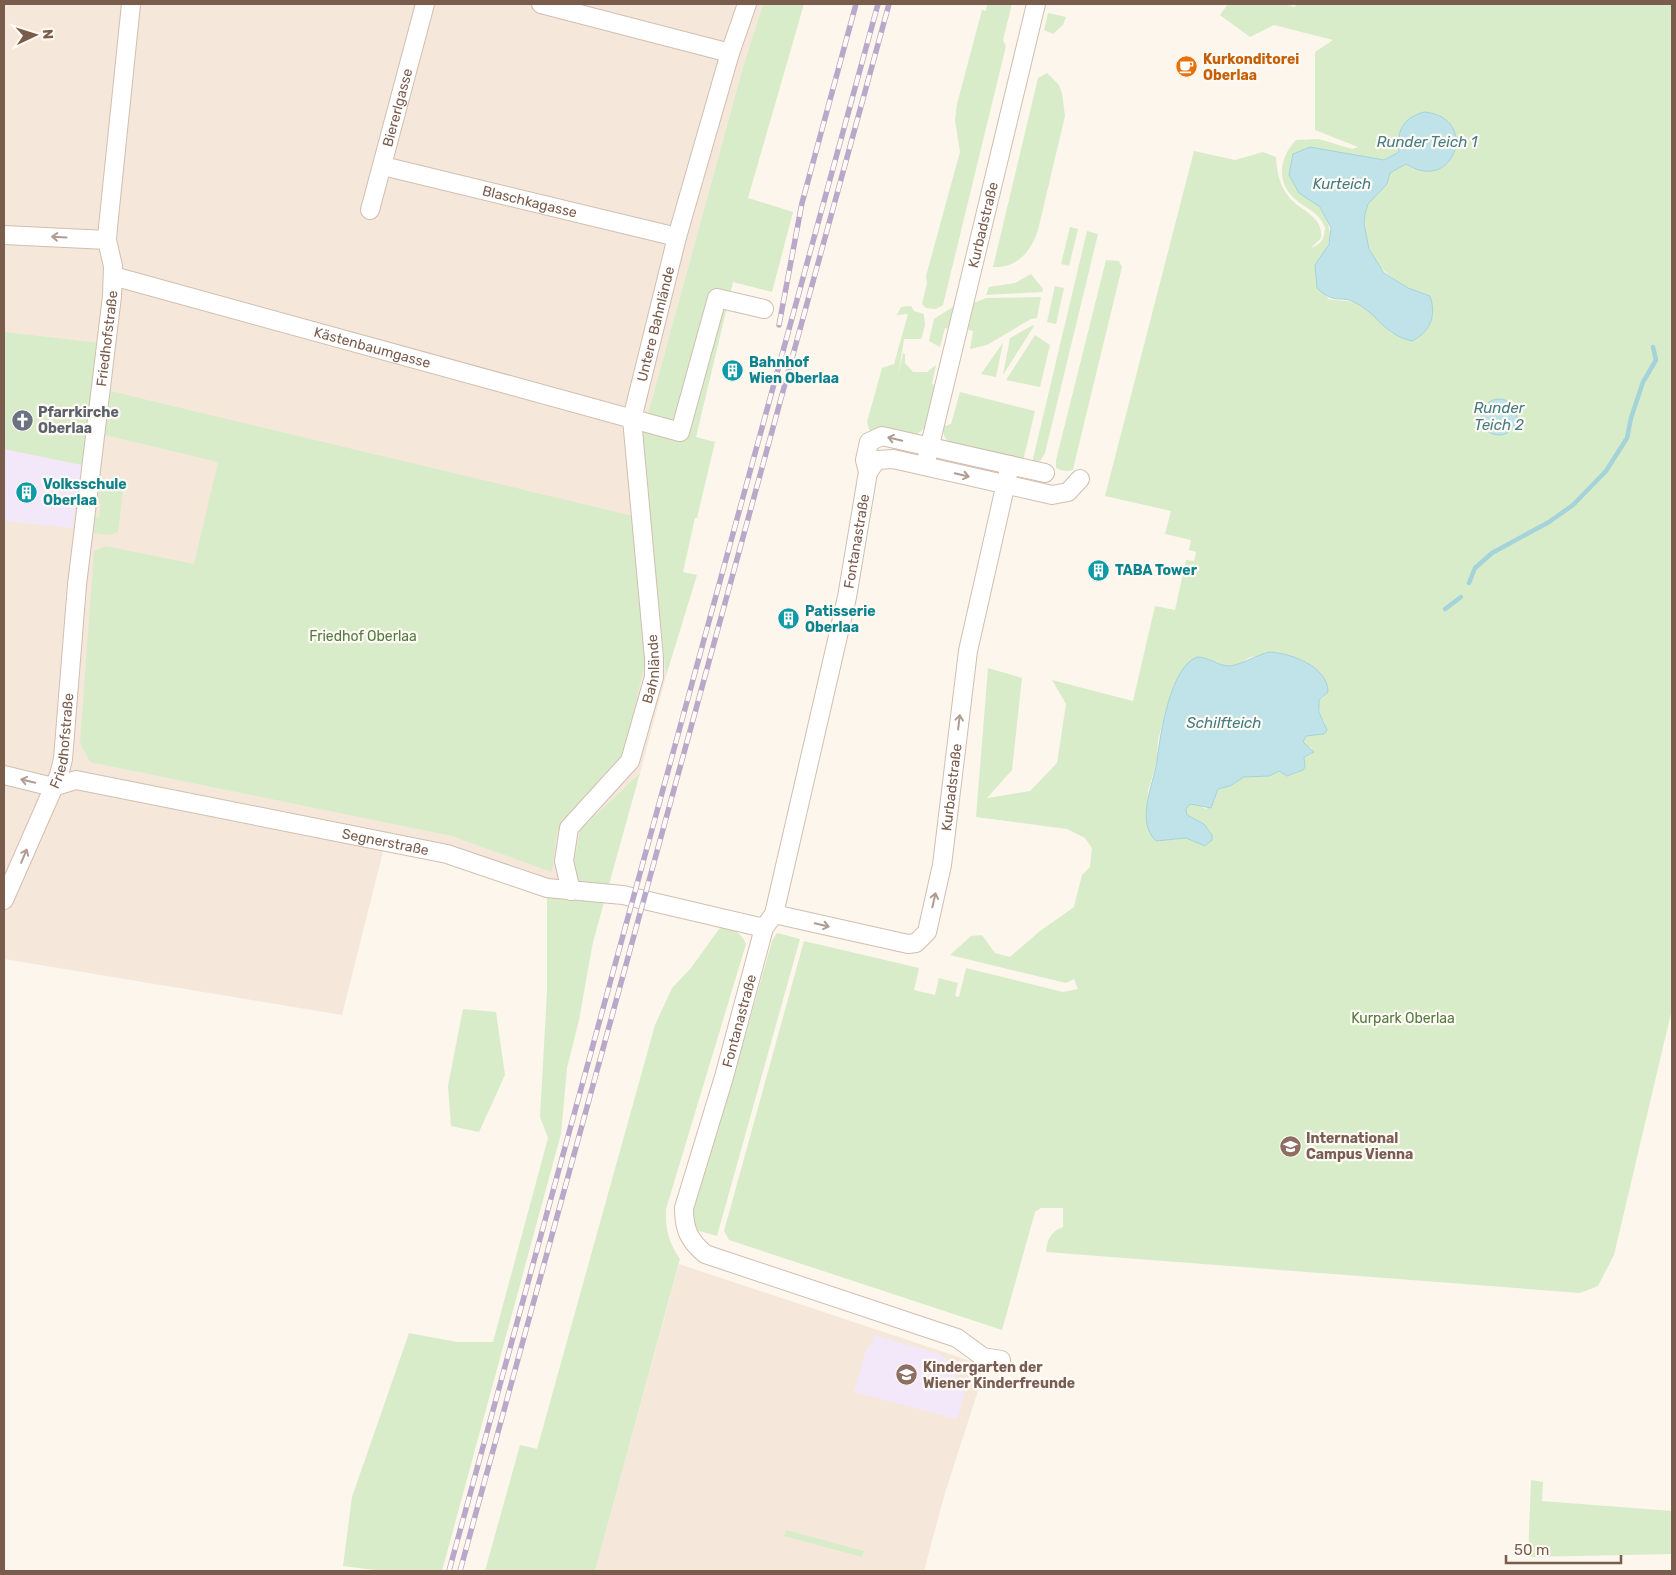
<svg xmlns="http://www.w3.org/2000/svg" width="1676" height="1575" font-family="Rubik,sans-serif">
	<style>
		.residential { fill: #f5e8da }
		.education { fill: #f3e8fa }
		.green { fill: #d8ecc9; fill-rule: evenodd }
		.water { fill: #bfe3e8; stroke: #a5d3da }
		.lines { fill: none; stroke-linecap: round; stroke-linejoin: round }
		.stream { stroke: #a5d3da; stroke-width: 4.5 }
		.street-casing { stroke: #d1beb0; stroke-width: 20 }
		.street { stroke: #fff; stroke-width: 18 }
		.rail-casing { stroke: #b9a8c9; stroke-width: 5.5 }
		.rail { stroke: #fffaf3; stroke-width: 4; stroke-dasharray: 11; stroke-linecap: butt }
		.oneway { stroke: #af9d94 }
		.labels { text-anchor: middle; stroke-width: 4.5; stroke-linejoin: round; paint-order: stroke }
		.food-label { font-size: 14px; font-weight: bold; fill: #c56008; stroke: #fffaf3; text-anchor: start }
		.street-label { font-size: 14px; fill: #7a5c4d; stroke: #fffaf3 }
		.culture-label { font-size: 14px; font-weight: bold; fill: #0d838f; stroke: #fffaf3; text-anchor: start }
		.worship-label { font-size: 14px; font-weight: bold; fill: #5b616d; stroke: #fffaf3; text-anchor: start }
		.park-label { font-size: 14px; fill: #537a41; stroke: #fffaf3 }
		.education-label { font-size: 14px; font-weight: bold; fill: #785e54; stroke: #fffaf3; text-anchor: start }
		.water-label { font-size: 15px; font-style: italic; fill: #437c86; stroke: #fffaf3 }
	</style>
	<rect width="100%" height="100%" fill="#fdf6ec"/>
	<g class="residential">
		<polygon points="4,4 763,4 743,67 641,439 666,676 640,773 580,830 567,900 547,897 448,860 384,848 342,1015 4,959"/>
		<polygon points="679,1264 986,1366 945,1493 924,1571 595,1571"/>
	</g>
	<g class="education">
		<polygon points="4,449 82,465 72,528 4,521"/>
		<polygon points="874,1335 939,1354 949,1361 955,1371 956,1386 966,1389 957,1419 854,1392 867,1347 871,1347"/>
	</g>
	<g class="green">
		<polygon points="763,4 804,4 748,198 793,212 772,292 733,282 696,437 715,442 697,518 695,518 683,572 697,575 666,676 641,439 743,67"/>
		<polygon points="987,4 1012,4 1003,40 1006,46 943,305 936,309 926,308 922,304 927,283 926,276 960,152 955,120 957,104 982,10 986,11"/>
		<path d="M1228,4H1283L1295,7L1296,4H1672V1009L1614,1255L1598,1286L1580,1293L1046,1252C1047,1240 1050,1232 1063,1227V1208H1041L1035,1212L1002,1330L729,1240L724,1231L804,941L919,968L914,990L935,995L939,978L958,983L955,996L959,997L966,968L1063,992L1078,989L1074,979L1066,983L950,955L971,936L982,935L995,953L1010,957L1040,931L1074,907L1082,875L1090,867L1092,848L1085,838L1067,829L976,817L988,668L1022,678L1012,770L987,798L1030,791L1057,763L1066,704L1052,680L1133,701L1155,606L1175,610L1186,560L1194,561L1196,552L1189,550L1191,540L1165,534L1171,511L1105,496L1194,151L1235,160L1263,152L1276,157C1277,172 1279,185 1289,197C1300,211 1324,216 1321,238L1311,248C1322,244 1324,239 1325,228C1320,212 1306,209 1295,199C1275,181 1280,157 1296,140L1319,139L1352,149L1358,147L1315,130V52L1333,40L1274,25L1250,37L1220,15ZM1397,142L1415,170L1406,164L1390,173C1385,189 1376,192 1368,204C1364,212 1364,222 1365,230C1371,273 1399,282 1432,302L1433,316L1392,334L1375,316L1355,302L1328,299L1315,265C1333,239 1335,236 1320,207L1384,160L1399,152ZM1501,399C1515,403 1520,413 1515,426ZM1273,652C1292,657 1307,662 1322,676L1324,697L1319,700C1318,709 1320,715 1325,723L1318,735L1306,736L1303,742L1304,745L1312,748V754L1304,757L1305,767L1297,773L1287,776L1279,771L1244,777L1230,786L1218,789L1214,801L1206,809L1193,803L1190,804L1186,809L1187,815L1204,824L1212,835L1206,846L1186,838L1169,840L1147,821L1148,791L1157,762L1158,740L1168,703L1176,681L1191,661L1201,657L1226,666H1237L1248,658Z"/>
		<polygon points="1048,13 1066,17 1063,25 1053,34 1044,30"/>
		<path d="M1047,73L1059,85L1062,93L1065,116L1038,230C1031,251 1018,268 993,267L1038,78Z"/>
		<polygon points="1070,227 1078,229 1069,266 1061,264"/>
		<polygon points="1087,231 1098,234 1045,453 1040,461 1032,463"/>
		<path d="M1106,260L1119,261L1122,267L1074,465L1073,470C1067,472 1062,471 1056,468V460Z"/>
		<polygon points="1031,274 1043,289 1042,292 986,295 989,287 1015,283"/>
		<polygon points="1055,286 1064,288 1056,324 1047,322"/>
		<polygon points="1041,297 1037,318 1031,319 987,345 970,349 973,331 968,330 974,303 986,298"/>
		<polygon points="956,305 950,329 945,328 940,347 929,341 934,319"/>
		<path d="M911,306L914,311L924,314L925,326L921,339H904L898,376L903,353L905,354V363L913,372H927L936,365L932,384L937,386C933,399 931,430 916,434L882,428L870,432L867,422L882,368L894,364L908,314L897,315L901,307Z"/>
		<polygon points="1033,325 1034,326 1003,375 1010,338"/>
		<polygon points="4,332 100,343 82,465 4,449"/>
		<polygon points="1035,335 1050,345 1040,387 1006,380"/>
		<polygon points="1003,343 996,377 981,374 1002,344"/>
		<polygon points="110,391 633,516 647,654 622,763 557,831 552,872 452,836 90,762 80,743 94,551 106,546 194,564 218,462 105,435"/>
		<path d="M960,392L1035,411L1023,461L951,444C944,438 942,434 945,426L951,424Z"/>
		<polygon points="105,483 113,483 123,492 118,532 110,535 94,533 95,517 99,517 101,504 97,503 100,488"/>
		<polygon points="640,773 593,942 579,1020 567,1068 561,1134 442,1571 382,1571 343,1566 352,1497 409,1333 457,1342 493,1342 548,1138 540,1117 547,991 547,897 567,900 580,830"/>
		<path d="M723,927C735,929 741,933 746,944L666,1209C665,1229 669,1243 680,1259L595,1571H485L520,1445L537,1449L655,1025L672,988L691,968L719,929Z"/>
		<polygon points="777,933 800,939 717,1236 696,1230 692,1217 694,1201 734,1076 772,941"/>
		<polygon points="463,1009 496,1012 505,1075 479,1132 451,1126 448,1086"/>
		<polygon points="1531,1480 1543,1482 1542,1501 1672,1511 1672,1554 1528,1557"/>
		<polygon points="786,1530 864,1551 862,1557 784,1536"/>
	</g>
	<g class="water">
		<path d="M1424,112C1481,117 1454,195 1406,164L1390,173L1387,184L1368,204L1365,214L1364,224L1369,249L1384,273L1408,288L1430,296C1437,316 1430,332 1412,341C1383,334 1380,316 1356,303C1340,294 1336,306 1317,288L1315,265L1329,244L1331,228L1320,207L1299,193L1289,175L1293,154L1310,147L1384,160L1399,152C1396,131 1403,118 1424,112Z"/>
		<circle cx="1499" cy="417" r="18"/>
		<path d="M1269,652C1290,653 1328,666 1328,692L1319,700V712L1327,730L1324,734L1306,736L1303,742L1314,752L1304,757L1305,767L1303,770L1287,776L1279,771L1269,776L1244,777L1230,786L1218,789L1211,808L1190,804L1186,809L1187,815L1204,824L1212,835V840L1205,846L1186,838L1156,841C1135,821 1154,783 1157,761C1160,736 1170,667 1197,657C1208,657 1217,665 1228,666C1236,667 1257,655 1269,652Z"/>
	</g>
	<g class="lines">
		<g class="stream">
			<polyline points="1469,583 1475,568 1492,553 1549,522 1573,505 1606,471 1627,438 1631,418 1643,382 1656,360 1653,347"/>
			<polyline points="1445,609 1461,597"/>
		</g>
		<defs>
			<g id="street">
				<polyline points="541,4 730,53"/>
				<path id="s1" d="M383,166L677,237"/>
				<path id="s2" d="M370,210L425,4"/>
				<polyline points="4,235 107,240"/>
				<path id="s3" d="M113,276L680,432L717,298L764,309"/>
				<path id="s4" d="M925,466L1036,4"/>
				<polyline points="868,472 877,460 893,459 1052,495 1068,492 1080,479"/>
				<path id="s5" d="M4,775L53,787L76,780L447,854L547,888L623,895L764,928"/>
				<path id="s6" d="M571,891L564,861L569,828L630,761L654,677V658L632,419L677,237L730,53L747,4"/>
				<path id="s7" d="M4,900L59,775L63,759L77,585L112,296L113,266L107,240L108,227L131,4"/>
				<path id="s8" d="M774,914L908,944L916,943L927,932L942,865L968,651L1010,465"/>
				<path id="s9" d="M1001,1360L983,1357L957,1338L705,1254C689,1240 684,1230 684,1208L724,1077L764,928L774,914L847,597L868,472L865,460L869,442L882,436L1045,473"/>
			</g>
		</defs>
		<use href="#street" class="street-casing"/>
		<use href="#street" class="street"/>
		<defs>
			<g id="rail">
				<polyline points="779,325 802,203 856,4"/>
				<polyline points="449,1571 878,4"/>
				<polyline points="460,1571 889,4"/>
			</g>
		</defs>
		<use href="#rail" class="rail-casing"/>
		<use href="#rail" class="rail"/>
	</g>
	<defs><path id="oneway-shaft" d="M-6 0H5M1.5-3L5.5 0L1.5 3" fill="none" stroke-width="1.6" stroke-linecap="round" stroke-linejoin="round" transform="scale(1.25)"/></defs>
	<g class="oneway">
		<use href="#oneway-shaft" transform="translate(59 237) rotate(-177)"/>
		<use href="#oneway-shaft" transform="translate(895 439) rotate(-167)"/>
		<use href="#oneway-shaft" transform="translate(962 475) rotate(13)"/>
		<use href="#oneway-shaft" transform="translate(959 722) rotate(-83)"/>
		<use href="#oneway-shaft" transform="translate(28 781) rotate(-166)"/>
		<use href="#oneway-shaft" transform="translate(24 856) rotate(-67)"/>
		<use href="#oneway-shaft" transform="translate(934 900) rotate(-77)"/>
		<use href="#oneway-shaft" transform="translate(822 925) rotate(13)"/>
	</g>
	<defs>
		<symbol id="cafe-disc" viewBox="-11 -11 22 22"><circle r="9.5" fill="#e8710a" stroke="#fffaf3"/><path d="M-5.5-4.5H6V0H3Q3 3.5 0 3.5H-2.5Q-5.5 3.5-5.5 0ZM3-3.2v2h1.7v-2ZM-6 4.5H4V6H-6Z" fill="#fff"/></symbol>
		<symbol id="building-disc" viewBox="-11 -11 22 22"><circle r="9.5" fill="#0f9aa8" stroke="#fffaf3"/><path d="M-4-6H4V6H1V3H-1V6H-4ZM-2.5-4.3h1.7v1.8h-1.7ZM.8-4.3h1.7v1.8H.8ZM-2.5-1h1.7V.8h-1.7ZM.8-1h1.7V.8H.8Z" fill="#fff"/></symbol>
		<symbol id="church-disc" viewBox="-11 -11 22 22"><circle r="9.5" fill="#6b7280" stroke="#fffaf3"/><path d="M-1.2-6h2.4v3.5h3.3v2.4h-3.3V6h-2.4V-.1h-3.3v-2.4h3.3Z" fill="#fff"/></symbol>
		<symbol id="school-disc" viewBox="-11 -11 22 22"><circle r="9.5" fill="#8d6e63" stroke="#fffaf3"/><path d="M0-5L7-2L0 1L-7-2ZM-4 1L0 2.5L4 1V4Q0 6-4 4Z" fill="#fff"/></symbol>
	</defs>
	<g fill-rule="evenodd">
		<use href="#cafe-disc" x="1174" y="54" width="25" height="25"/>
		<use href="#building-disc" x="720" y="358" width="25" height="25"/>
		<use href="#church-disc" x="10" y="408" width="25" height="25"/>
		<use href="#building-disc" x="14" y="480" width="25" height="25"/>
		<use href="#building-disc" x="1086" y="558" width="25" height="25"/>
		<use href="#building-disc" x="776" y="606" width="25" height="25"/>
		<use href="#school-disc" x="1278" y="1134" width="25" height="25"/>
		<use href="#school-disc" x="894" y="1362" width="25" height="25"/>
	</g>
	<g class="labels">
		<g class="food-label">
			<text x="1203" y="64">Kurkonditorei<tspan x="1203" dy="16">Oberlaa</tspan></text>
		</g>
		<g class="street-label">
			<text dy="5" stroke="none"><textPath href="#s2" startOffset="106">Biererlgasse</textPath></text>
			<text dy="5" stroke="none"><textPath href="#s1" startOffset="151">Blaschkagasse</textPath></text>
			<text dy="5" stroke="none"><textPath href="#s4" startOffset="248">Kurbadstraße</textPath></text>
			<text dy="5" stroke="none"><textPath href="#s6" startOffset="599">Untere Bahnlände</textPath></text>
			<text dy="5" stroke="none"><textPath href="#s7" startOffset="576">Friedhofstraße</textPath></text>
			<text dy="5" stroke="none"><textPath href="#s3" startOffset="269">Kästenbaumgasse</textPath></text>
			<text dy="5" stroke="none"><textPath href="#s9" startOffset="1059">Fontanastraße</textPath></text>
			<text dy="5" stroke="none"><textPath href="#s6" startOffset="250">Bahnlände</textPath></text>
			<text dy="5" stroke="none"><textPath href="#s7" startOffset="171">Friedhofstraße</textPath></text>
			<text dy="5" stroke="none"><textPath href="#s8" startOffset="308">Kurbadstraße</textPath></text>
			<text dy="5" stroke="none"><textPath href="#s5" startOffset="390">Segnerstraße</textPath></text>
			<text dy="5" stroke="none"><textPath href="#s9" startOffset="564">Fontanastraße</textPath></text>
		</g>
		<g class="culture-label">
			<text x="749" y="367">Bahnhof<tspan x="749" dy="16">Wien Oberlaa</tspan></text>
			<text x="43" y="489">Volksschule<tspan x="43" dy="16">Oberlaa</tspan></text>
			<text x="1115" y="575">TABA Tower</text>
			<text x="805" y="616">Patisserie<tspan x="805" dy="16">Oberlaa</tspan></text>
		</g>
		<g class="worship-label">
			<text x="38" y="417">Pfarrkirche<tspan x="38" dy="16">Oberlaa</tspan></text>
		</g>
		<g class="park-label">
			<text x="363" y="641">Friedhof Oberlaa</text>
			<text x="1403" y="1023">Kurpark Oberlaa</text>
		</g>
		<g class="education-label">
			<text x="1306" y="1143">International<tspan x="1306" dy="16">Campus Vienna</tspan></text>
			<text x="923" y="1372">Kindergarten der<tspan x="923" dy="16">Wiener Kinderfreunde</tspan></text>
		</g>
		<g class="water-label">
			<text x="1427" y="147">Runder Teich 1</text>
			<text x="1342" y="189">Kurteich</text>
			<text x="1499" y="413">Runder<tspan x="1499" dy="17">Teich 2</tspan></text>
			<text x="1224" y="728">Schilfteich</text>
		</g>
	</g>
	<rect width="1676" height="1575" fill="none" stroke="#7a5c4d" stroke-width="10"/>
	<g transform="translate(35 35) rotate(86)" stroke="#fffaf3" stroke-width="4" paint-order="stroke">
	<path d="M0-4L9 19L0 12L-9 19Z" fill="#7a5c4d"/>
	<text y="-8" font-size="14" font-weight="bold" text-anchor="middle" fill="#7a5c4d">N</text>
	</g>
	<path d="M1506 1555v8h115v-8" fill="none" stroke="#7a5c4d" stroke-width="2.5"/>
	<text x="1514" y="1555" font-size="15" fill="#7a5c4d" stroke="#fffaf3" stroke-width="4" paint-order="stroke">50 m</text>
</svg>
